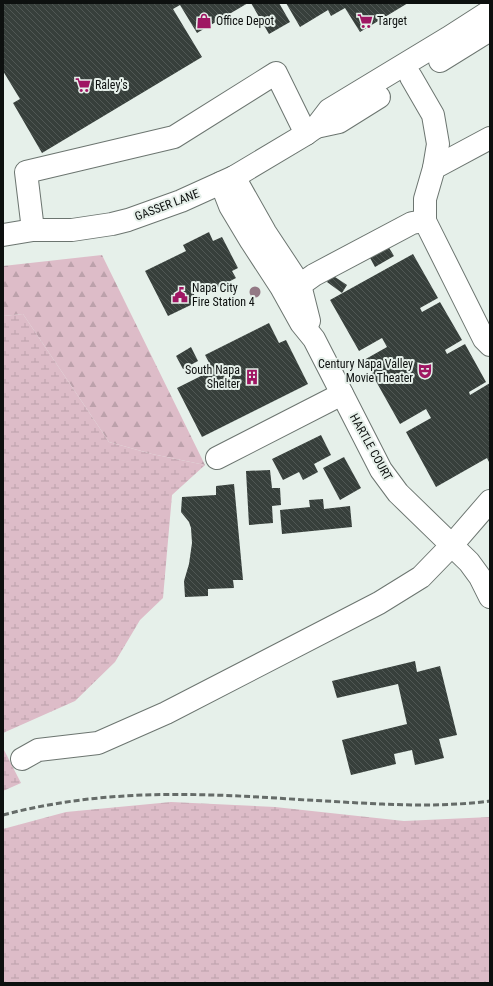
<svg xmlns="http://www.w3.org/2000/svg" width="493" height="986" font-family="'Roboto Condensed',sans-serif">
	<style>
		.forest { fill: url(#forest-firs) }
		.wetland { fill: url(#wetland-marsh) }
		.building { fill: url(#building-back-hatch) }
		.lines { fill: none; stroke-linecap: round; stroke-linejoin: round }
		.minor-casing { stroke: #6c7570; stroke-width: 24 }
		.minor { stroke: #fff; stroke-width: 22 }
		.rail { stroke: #656b68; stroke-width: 3; stroke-dasharray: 6 3; stroke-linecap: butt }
		.tree { fill: #937985 }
		.labels { text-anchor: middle; stroke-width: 4; stroke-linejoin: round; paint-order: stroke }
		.poi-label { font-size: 12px; fill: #0d100f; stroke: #e6f0ea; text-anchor: start }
		.street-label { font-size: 12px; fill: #0d100f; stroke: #e6f0ea }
	</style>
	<defs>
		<pattern id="forest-firs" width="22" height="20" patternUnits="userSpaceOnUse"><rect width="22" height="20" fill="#ddbcc8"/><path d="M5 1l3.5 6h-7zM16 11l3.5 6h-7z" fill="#bca1ab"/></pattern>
		<pattern id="wetland-marsh" width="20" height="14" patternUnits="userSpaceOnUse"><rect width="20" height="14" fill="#ddbcc8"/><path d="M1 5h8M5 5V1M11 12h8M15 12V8" fill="none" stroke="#bca1ab"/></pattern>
		<pattern id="building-back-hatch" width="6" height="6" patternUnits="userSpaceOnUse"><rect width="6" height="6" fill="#373f3b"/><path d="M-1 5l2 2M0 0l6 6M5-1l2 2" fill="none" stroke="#505754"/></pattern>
	</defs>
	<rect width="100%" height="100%" fill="#e6f0ea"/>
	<polygon class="forest" points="102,255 205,465 152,454 109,442 23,314 3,316 3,266"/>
	<g class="wetland">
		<polygon points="23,314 109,442 152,454 205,465 172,495 163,598 140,620 115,662 75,701 3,733 3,316"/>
		<polygon points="3,748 21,783 3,791"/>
		<polygon points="171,802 275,807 404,821 490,817 490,983 3,983 3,829 66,812"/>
	</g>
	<g class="building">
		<polygon points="3,3 248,3 197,33 180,5 173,9 202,57 42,153 13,103 20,99 3,71"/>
		<polygon points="251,3 279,3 290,22 269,34"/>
		<polygon points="286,3 408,3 360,32 345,8 331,16 328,10 300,27"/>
		<polygon points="209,232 213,241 222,237 238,268 232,271 236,278 205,294 202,288 193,292 197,302 168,316 145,271 186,251 183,245"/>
		<polygon points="388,246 394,256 375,267 369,256"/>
		<polygon points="413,254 438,298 420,308 422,312 440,302 462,340 445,350 447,354 465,344 486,382 469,392 470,395 490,383 490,464 487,458 436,487 406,432 431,418 426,409 400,424 364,360 387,347 382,338 359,351 330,300"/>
		<polygon points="332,275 347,285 342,293 327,282"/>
		<polygon points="269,323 279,343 286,340 308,384 202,437 177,388 213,370 205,355"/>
		<polygon points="191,347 198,361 183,369 176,356"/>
		<polygon points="321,435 331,455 314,464 318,472 303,480 299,472 283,480 272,459"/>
		<polygon points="344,457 361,488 340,500 323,468"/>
		<polygon points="270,470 272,488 280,488 281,505 272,506 273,523 249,525 246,471"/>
		<polygon points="234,484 243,580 233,580 234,588 208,589 208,596 185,597 184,581 189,564 192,543 191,528 189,522 181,512 182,497 216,495 216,486"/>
		<polygon points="323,499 324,509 350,506 352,527 282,534 280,510 310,507 309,500"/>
		<polygon points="415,661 417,672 440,666 457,735 439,739 444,758 415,765 412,750 394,754 396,764 351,775 342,740 407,724 398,684 337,698 332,681"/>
	</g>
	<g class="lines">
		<defs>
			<g id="minor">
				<polyline points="440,61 490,30"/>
				<polyline points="411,77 433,115 438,144 434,168"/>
				<polyline points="316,127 339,122 379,97"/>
				<polyline points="490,138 434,168 425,199 425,221 484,339 490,345"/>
				<polyline points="234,177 265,232 300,285 309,321"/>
				<polyline points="221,183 230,206 251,241 281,287 301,323 314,339 381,470 398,493 469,562 480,577 490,597"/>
				<polyline points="33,230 26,172 174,137 276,73 306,134"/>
				<polyline points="3,235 33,230 72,230 112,224 128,220 181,201 234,177 306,134 316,127 329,110 448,38 490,11"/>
				<polyline points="300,285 314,275 412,223 425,221"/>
				<polyline points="217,458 342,394"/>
				<polyline points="22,759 38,750 98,743 166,713 379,603 421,577 452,545 490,501"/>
			</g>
		</defs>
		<use href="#minor" class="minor-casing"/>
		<use href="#minor" class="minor"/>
		<path class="rail" d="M3,815C105,788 202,793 306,800C367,803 429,809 490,801"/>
	</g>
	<circle class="tree" cx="255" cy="292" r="5.5"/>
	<defs>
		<symbol id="shop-bare" viewBox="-9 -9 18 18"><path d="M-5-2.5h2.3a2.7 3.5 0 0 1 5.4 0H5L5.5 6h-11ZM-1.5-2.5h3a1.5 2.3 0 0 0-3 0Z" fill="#9f1663" stroke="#e6f0ea" stroke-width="2.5" paint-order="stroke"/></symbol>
		<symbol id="supermarket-bare" viewBox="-9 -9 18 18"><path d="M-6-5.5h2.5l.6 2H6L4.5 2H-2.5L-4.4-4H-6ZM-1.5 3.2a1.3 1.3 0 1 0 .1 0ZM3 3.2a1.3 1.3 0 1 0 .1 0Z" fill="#9f1663" stroke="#e6f0ea" stroke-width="2.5" paint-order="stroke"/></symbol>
		<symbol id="civic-bare" viewBox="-9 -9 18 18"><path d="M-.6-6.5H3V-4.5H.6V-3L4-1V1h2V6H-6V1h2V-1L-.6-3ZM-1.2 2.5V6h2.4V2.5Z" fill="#9f1663" stroke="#e6f0ea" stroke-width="2.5" paint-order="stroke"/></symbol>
		<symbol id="theatre-bare" viewBox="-9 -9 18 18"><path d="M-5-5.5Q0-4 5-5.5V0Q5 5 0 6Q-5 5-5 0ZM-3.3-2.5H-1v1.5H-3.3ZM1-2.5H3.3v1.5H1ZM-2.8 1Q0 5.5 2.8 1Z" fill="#9f1663" stroke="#e6f0ea" stroke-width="2.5" paint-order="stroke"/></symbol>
		<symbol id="building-bare" viewBox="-9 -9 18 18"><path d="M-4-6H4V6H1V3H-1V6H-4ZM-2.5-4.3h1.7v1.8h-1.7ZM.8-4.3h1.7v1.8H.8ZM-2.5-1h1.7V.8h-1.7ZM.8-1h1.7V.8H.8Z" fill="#9f1663" stroke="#e6f0ea" stroke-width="2.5" paint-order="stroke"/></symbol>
	</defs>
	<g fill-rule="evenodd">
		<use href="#shop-bare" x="193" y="10" width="22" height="22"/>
		<use href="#supermarket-bare" x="354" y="10" width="22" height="22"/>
		<use href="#supermarket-bare" x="72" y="74" width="22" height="22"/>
		<use href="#civic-bare" x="169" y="284" width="22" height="22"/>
		<use href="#theatre-bare" x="414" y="360" width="22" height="22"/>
		<use href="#building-bare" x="241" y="366" width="22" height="22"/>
	</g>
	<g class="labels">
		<g class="poi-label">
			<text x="216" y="25">Office Depot</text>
			<text x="377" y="25">Target</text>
			<text x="95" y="89">Raley's</text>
			<text x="192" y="292">Napa City<tspan x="192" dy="14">Fire Station 4</tspan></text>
			<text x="413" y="368" text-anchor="end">Century Napa Valley<tspan x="413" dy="14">Movie Theater</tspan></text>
			<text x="240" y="374" text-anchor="end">South Napa<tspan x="240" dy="14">Shelter</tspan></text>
		</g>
		<g class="street-label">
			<text transform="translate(167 205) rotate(-21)" y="4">GASSER LANE</text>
			<text transform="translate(371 447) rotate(61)" y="4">HARTLE COURT</text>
		</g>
	</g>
	<rect width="493" height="986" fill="none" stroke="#0d100f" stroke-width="8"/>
</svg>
